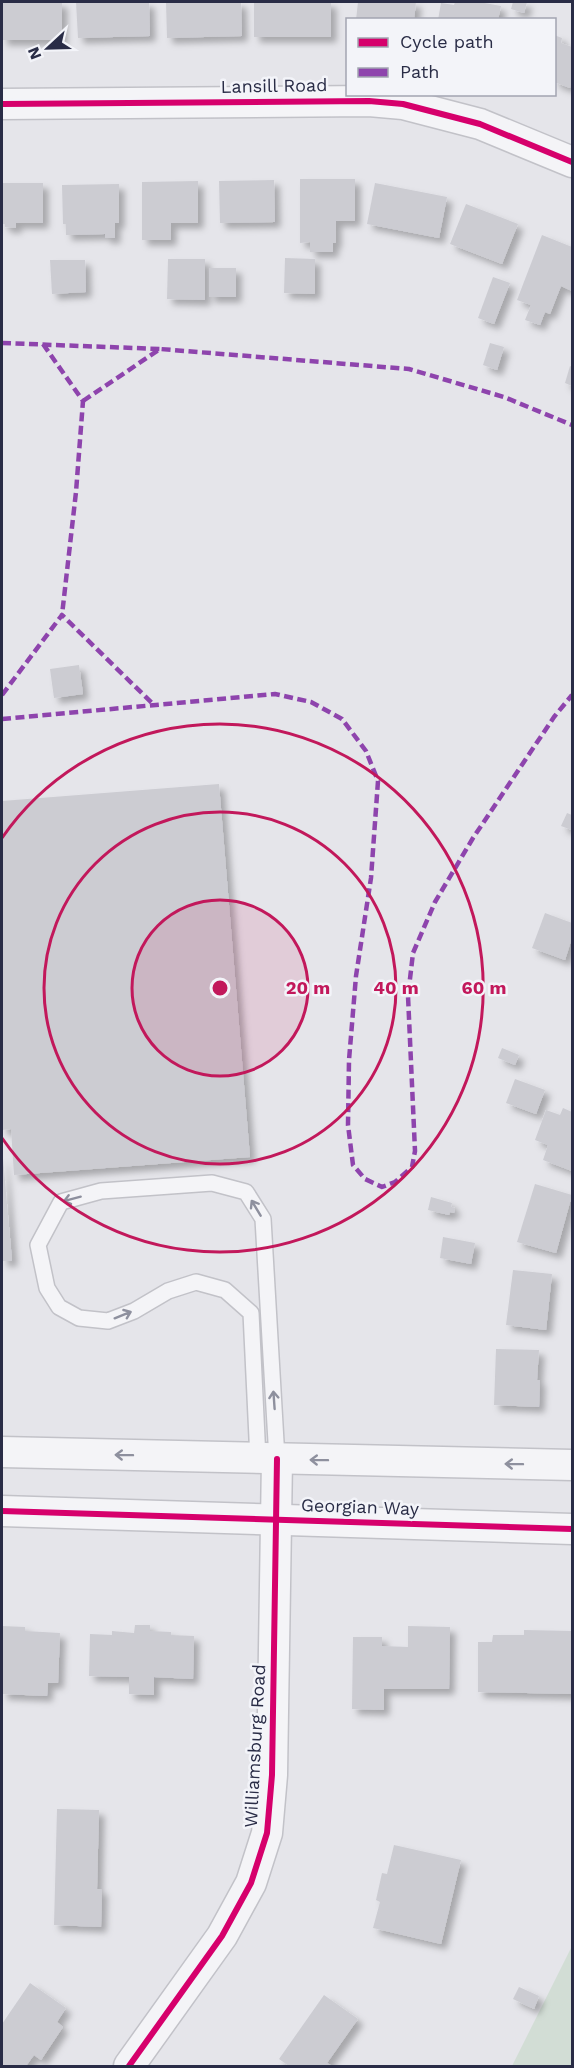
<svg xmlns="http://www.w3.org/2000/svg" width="574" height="2068" font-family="'Work Sans',sans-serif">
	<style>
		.green { fill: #d2ddd5 }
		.building { fill: #ccccd2; filter: url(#shadow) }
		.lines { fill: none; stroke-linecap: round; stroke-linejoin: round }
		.service-casing { stroke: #c2c2c8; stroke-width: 18 }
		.minor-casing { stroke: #c2c2c8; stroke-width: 33 }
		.service { stroke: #f4f4f7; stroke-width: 15 }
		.minor { stroke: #f4f4f7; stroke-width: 30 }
		.quiet { stroke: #8e44ad; stroke-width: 4.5; stroke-dasharray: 9 4.5; stroke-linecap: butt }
		.cycleway-casing { stroke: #f3f4f9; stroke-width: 10 }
		.cycleway { stroke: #d6006c; stroke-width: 6 }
		.oneway { stroke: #8e909e }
		.ring { fill: none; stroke: #c2185b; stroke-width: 3 }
		.labels { text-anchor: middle; stroke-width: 5; stroke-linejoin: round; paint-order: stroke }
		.street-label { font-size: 18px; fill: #292c46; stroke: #f3f4f9 }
		.centre { fill: #c2185b; stroke: #f3f4f9; stroke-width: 3 }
		.ring-label { font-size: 18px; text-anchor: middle; font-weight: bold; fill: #c2185b; stroke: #f3f4f9; stroke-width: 5; stroke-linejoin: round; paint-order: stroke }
	</style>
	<defs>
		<filter id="shadow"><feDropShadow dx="5.5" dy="5.5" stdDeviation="3" flood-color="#0004"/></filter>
	</defs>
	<rect width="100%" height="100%" fill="#e5e5ea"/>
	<polygon class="green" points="572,1946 572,2066 512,2066"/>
	<g class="building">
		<rect x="2" y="2" width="60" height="38"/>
		<polygon points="76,2 149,2 150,36 78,38"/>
		<polygon points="166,2 241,2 242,36 167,38"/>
		<rect x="254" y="2" width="77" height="35"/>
		<polygon points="358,2 416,2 414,20 356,20"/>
		<polygon points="455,2 479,2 501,6 498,20 438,20 441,3 454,5"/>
		<polygon points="513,2 527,2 524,13 511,9"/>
		<polygon points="554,35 562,38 561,43 572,47 572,82 570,88 554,82"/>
		<polygon points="300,179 355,179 355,221 336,221 336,243 333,243 333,252 310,252 310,242 300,243"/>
		<polygon points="274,180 275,222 220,223 219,181"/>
		<polygon points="198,181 198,223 171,223 171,240 142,240 142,182"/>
		<polygon points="2,183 43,183 43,223 16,223 16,228 5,227 5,224 2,224"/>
		<polygon points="375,183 447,197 439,238 367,224"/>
		<polygon points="119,184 119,223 115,223 115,238 105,238 105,234 66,235 66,224 63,224 62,185"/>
		<polygon points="466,204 518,224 502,264 450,244"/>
		<polygon points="542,235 572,247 572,291 561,286 550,314 545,312 540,325 525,320 531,305 517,300"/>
		<polygon points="285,258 315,259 315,294 284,293"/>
		<polygon points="168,259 205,259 205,300 167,299"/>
		<polygon points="50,260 85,260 86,292 52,294"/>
		<rect x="209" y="268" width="27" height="29"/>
		<polygon points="493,277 510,283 494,324 478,318"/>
		<polygon points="490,343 504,347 497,370 483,365"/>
		<polygon points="570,366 572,367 572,386 565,383"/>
		<polygon points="79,665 83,694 54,698 50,669"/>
		<polygon points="219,784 250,1157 14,1175 11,1129 2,1130 2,801"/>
		<polygon points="567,813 572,815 572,830 561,826"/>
		<polygon points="545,913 572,923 572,938 565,960 532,948"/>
		<polygon points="502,1048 519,1055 515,1065 498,1058"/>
		<polygon points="515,1079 545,1090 536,1114 506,1103"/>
		<polygon points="563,1108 572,1112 572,1171 543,1160 548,1145 535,1140 546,1110 560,1115"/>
		<polygon points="2,1158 3,1158 12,1261 2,1261"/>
		<polygon points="535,1184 572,1195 556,1253 517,1242"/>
		<polygon points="431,1197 452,1203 451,1207 455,1208 454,1213 450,1212 449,1215 428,1210"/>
		<polygon points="443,1237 475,1243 471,1264 440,1258"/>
		<polygon points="513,1270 552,1274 546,1330 506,1325"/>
		<polygon points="496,1349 539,1350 537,1380 540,1380 539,1407 494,1405"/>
		<polygon points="135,1625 150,1625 150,1631 171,1632 171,1635 194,1636 193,1679 154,1677 154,1695 129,1694 129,1677 89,1676 90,1634 112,1635 112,1631 134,1633"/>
		<polygon points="2,1626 25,1627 25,1631 60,1633 58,1683 48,1683 47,1696 2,1694"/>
		<polygon points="408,1626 450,1627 449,1689 384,1689 384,1710 352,1709 353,1637 382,1637 382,1646 408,1647"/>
		<polygon points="524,1630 572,1631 572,1694 478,1692 478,1642 492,1642 493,1635 524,1635"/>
		<polygon points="57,1809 99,1810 97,1889 102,1889 101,1927 54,1925"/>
		<polygon points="394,1845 461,1860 441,1944 373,1928 380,1902 376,1900 382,1873 387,1874"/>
		<polygon points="30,1983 66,2008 57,2022 63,2027 41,2060 34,2055 26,2066 2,2066 2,2024"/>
		<polygon points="519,1987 539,1996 534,2009 513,1999"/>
		<polygon points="324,1995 358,2019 327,2063 332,2066 289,2066 279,2059"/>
	</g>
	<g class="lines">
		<defs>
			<polyline id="service" points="258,1459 251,1313 225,1290 196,1282 168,1291 134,1311 108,1321 79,1318 59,1307 47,1288 38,1245 61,1202 101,1191 212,1183 246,1192 263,1219 277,1459"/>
			<g id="minor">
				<polyline points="2,104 369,101 403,104 480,124 572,162"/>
				<polyline points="2,1452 572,1465"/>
				<polyline points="2,1511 572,1529"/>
				<polyline points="129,2066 222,1936 251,1883 267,1833 272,1775 277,1459"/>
			</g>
		</defs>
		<use href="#service" class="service-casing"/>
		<use href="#minor" class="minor-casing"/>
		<use href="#service" class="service"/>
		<use href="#minor" class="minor"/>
		<g class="quiet">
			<polyline points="2,343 160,349"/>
			<polyline points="43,344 83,401 76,492 62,615"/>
			<polyline points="83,401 160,349 409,369 504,397 572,425"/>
			<polyline points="2,695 62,615 154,705"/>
			<polyline points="2,719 275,694 311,702 342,719 366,751 378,781 371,878 356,976 349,1060 348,1125 353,1165 365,1179 382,1187 395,1182 412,1167 415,1151 408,996 413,953 435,902 473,838 554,717 572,695"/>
		</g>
		<defs>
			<g id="cycleway">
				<polyline points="2,104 369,101 403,104 480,124 572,162"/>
				<polyline points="2,1511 572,1529"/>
				<polyline points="129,2066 222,1936 251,1883 267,1833 272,1775 277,1459"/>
			</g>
		</defs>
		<use href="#cycleway" class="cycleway-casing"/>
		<use href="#cycleway" class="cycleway"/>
	</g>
	<defs><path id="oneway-shaft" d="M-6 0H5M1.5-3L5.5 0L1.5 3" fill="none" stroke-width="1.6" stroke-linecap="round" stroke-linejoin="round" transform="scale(1.5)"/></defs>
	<g class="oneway">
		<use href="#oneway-shaft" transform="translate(72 1199) rotate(165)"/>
		<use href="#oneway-shaft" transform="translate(256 1208) rotate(-121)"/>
		<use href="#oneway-shaft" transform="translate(123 1315) rotate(-22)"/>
		<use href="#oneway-shaft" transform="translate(274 1400) rotate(-94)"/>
		<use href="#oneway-shaft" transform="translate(124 1455) rotate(-179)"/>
		<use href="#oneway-shaft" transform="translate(319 1460) rotate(-179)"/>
		<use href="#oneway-shaft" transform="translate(514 1464) rotate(-179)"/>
	</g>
	<circle cx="220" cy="988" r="88" fill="#c2185b" fill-opacity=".12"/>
	<g class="ring">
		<circle cx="220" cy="988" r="88"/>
		<circle cx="220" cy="988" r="176"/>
		<path d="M2 838A264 264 0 1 1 2 1138"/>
	</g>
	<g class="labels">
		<g class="street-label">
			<text transform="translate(274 86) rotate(-1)" y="6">Lansill Road</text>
			<text transform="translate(360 1507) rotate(2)" y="6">Georgian Way</text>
			<text transform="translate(255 1746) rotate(-87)" y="6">Williamsburg Road</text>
		</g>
	</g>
	<circle cx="220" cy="988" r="9" class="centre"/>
	<g class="ring-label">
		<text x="308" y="994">20 m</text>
		<text x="396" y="994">40 m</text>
		<text x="484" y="994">60 m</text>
	</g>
	<rect width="574" height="2068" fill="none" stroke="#292c46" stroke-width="6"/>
	<rect x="346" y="18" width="210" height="78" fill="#f3f4f9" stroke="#a2a4b1" stroke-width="1.5"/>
	<rect x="358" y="38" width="30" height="9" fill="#d6006c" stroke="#a2a4b1" stroke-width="1.5"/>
	<text x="400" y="48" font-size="18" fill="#292c46">Cycle path</text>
	<rect x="358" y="68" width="30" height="9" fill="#8e44ad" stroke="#a2a4b1" stroke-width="1.5"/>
	<text x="400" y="78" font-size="18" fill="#292c46">Path</text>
	<g transform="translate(48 48) rotate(248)" stroke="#f3f4f9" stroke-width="4.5" paint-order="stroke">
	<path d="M0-4.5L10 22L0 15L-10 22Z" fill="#292c46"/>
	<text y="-9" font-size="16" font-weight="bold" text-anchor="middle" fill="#292c46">N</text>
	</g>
</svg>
